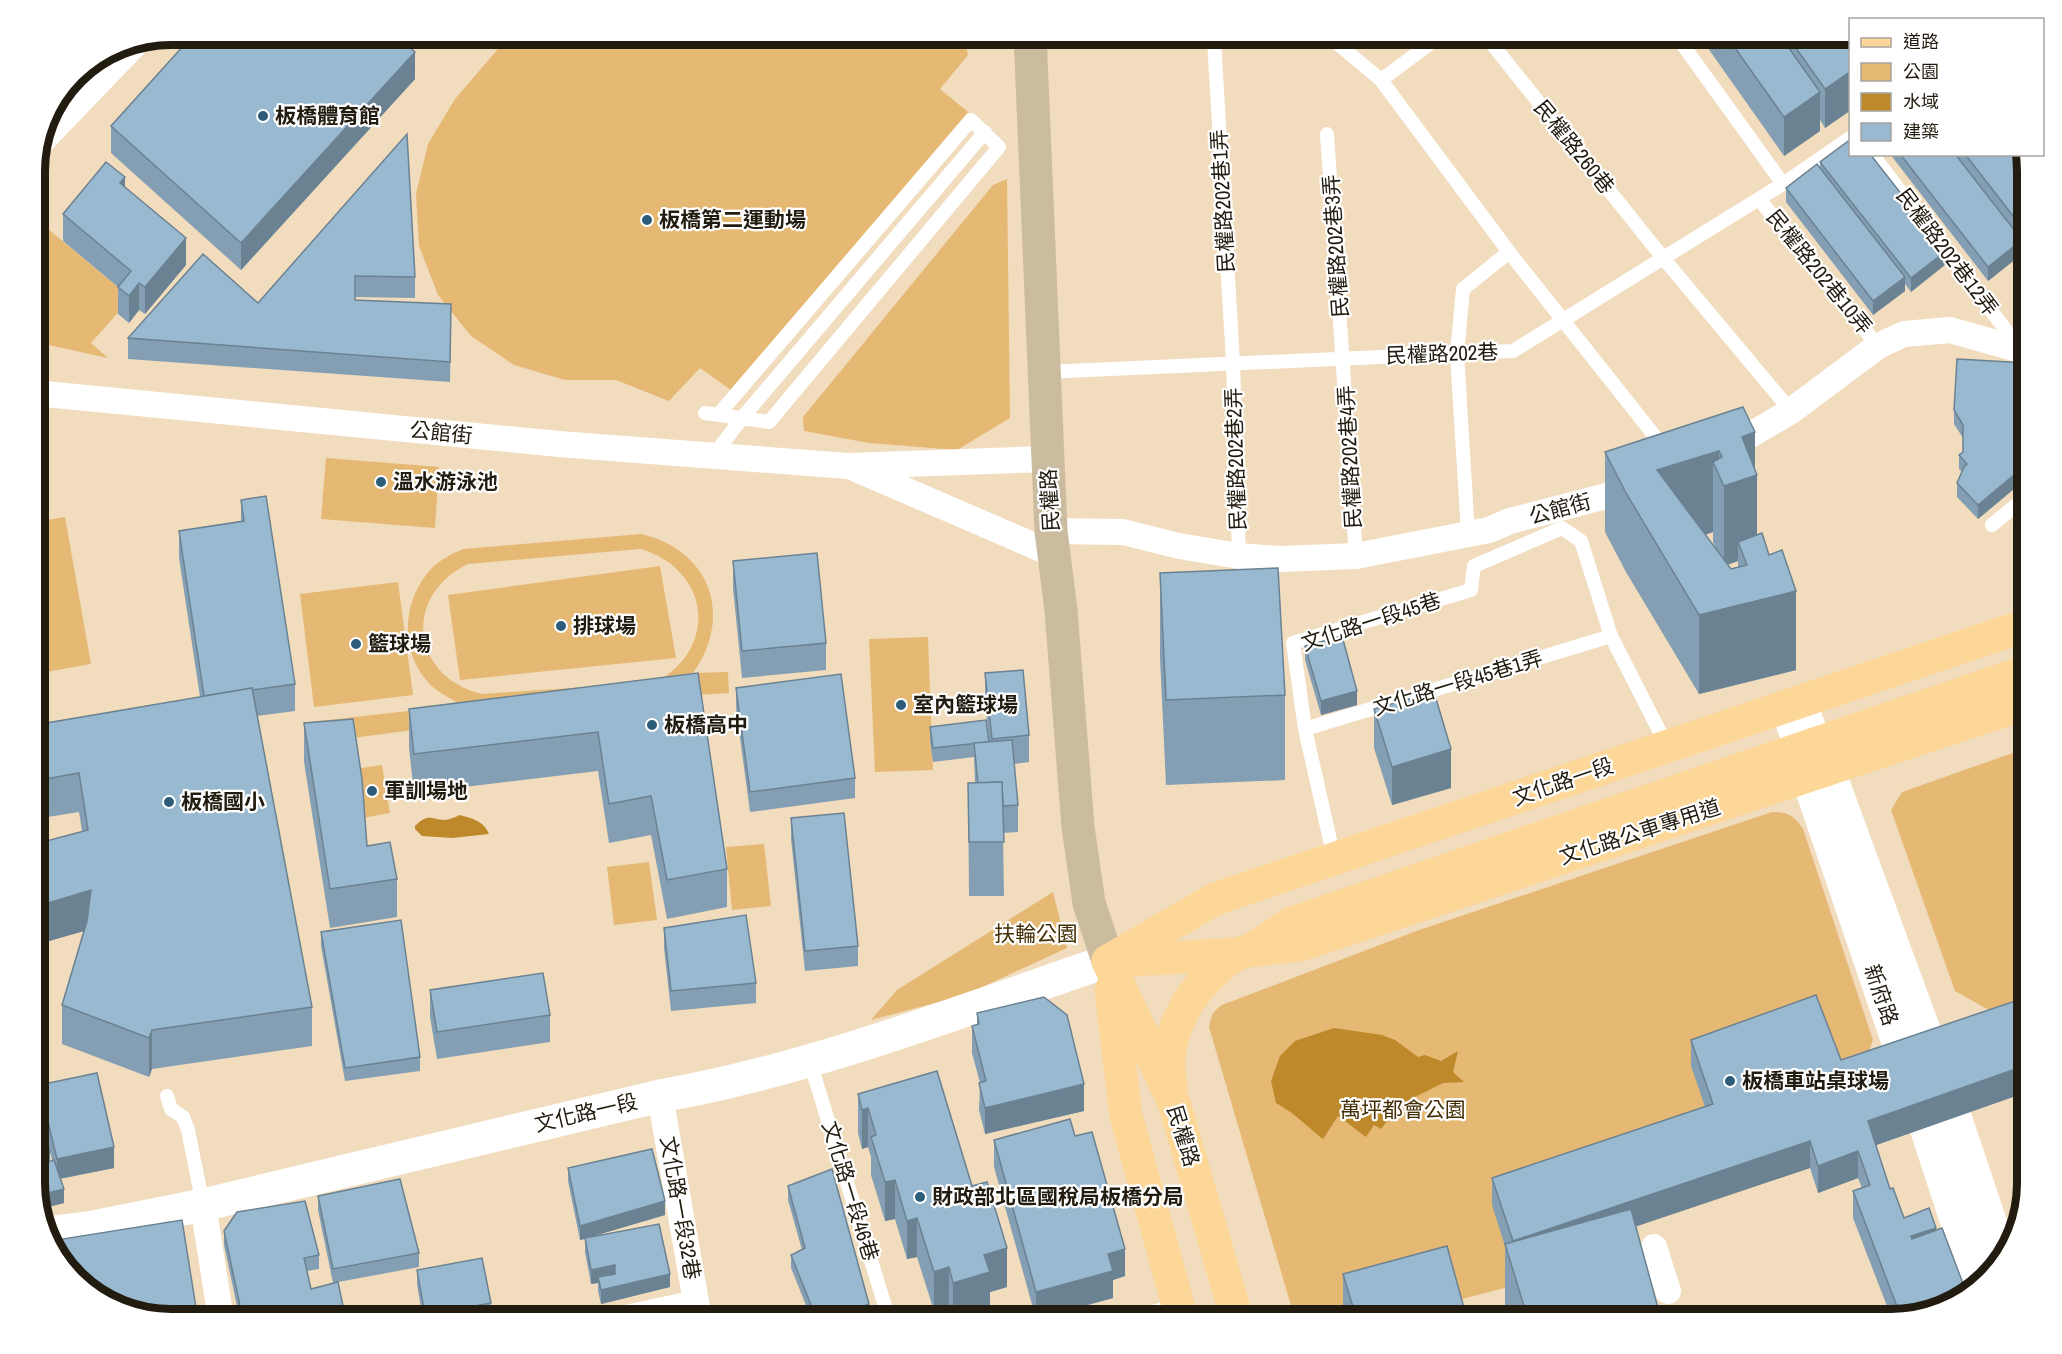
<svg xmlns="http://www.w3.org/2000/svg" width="2062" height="1354" font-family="'Archivo Narrow','Noto Sans TC',sans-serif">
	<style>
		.green { fill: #e5b974; fill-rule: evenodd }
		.water { fill: #bd892b }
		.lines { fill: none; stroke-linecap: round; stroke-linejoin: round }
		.service { stroke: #fff; stroke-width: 14 }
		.minor { stroke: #fff; stroke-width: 26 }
		.tertiary { stroke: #fff; stroke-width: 33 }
		.secondary { stroke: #cbbca0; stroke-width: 33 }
		.primary { stroke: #fdd797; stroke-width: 33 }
		.wall { fill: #849fb3; fill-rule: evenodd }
		.shaded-wall { fill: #6b8292 }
		.building { fill: #99b9d0; stroke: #6b8292; stroke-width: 1.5 }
		.poi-dot { fill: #2c5c7a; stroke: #fff; stroke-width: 2 }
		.labels { text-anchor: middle; stroke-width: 4.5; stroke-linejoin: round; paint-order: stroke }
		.poi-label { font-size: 21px; font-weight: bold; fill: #221b0f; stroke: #fff; text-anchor: start }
		.street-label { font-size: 21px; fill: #221b0f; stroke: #fff }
		.park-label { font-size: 21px; fill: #442e06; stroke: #fff }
		.rim { fill: none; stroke: #221b0f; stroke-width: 8 }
	</style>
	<rect width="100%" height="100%" fill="#f1dcbd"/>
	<g class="green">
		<polygon points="510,35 963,35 968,55 940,89 968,112 731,390 700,368 669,401 616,380 565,380 514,365 471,336 438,295 419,246 416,194 428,144 455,99"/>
		<polygon points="1007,179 1010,418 957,450 869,443 804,431 803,417 993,185"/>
		<polygon points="42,224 131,298 91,343 108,358 35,342 35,233"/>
		<polygon points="326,458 439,467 435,528 321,519"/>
		<polygon points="65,517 91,664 35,674 35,522"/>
		<path d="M641,534C710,550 734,615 693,673L728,672L729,693L665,697L322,742L319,721L462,705C453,700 443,695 434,688C399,657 400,601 432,568C441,559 452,554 463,549ZM640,549C686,561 715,608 688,653C681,665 669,673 659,682L482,694C411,677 402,596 468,564Z"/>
		<polygon points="660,566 676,658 460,680 448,595"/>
		<polygon points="398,582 413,695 314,707 300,594"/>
		<polygon points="928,637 933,770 875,772 869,639"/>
		<polygon points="2027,748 2027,996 1989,1010 1955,991 1891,810 1902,792"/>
		<polygon points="382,765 390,813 362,818 354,769"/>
		<path d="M1772,812C1788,812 1794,815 1803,829L1873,1040L1865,1062L1769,1098L1584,1267L1387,1319H1295L1209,1027C1211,1016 1213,1011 1222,1005L1419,930Z"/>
		<polygon points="764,844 771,906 732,910 726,847"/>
		<polygon points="649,862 657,920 614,925 607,867"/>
		<polygon points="1053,892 1067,948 965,995 871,1020 897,990"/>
	</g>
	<g class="water">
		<path d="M460,815C473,819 484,821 489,834L452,838L422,836L415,829V826C428,813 430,819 444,820C449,820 455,817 460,815Z"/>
		<path d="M1334,1028L1382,1035L1395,1040L1418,1057L1425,1055L1441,1061L1458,1051L1453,1072L1464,1082L1443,1083L1415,1097L1397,1109L1381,1129L1374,1125L1366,1137L1338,1116L1323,1139C1306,1126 1295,1113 1276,1103L1271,1081L1280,1056L1295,1041Z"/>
	</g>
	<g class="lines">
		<g class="service">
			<polyline points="1326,34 1381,80 1509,252 1665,449"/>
			<polyline points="1484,34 1664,259 1791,411"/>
			<polyline points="1675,34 1783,184"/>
			<polyline points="1214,40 1233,362 1239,556"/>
			<polyline points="1381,80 1443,34"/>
			<polyline points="1327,134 1356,556"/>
			<polyline points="1872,154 2018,346"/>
			<polyline points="1759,199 1878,346"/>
			<polyline points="1045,372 1513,351 1783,184 1850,138"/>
			<polyline points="705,413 769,422 999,147 971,120 718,415"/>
			<polyline points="714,455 742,418 985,132"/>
			<polyline points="1992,525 2027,496"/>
			<polyline points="1468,534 1457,354 1463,289 1509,252"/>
			<polyline points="1305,729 1611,636"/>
			<polyline points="1334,858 1305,729 1293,643 1471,590 1474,566 1562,528 1581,541 1611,636 1667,746"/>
			<polyline points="810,1062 889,1319"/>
			<polyline points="167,1096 171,1109 183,1117 188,1130 203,1205"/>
			<polyline points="593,1319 695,1297"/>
			<polyline points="1127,1319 1178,1305"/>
		</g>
		<g class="minor">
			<polyline points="39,144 138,41"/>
			<polyline points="35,393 559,444 848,466 1047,459"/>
			<polyline points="1725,450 1791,411 1878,346 1904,334 1950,330 2021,350 2027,349"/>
			<polyline points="854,468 1053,554"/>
			<polyline points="1051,531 1123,532 1179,546 1239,556 1279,559 1356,556 1489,530 1510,521 1637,488"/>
			<polyline points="1803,700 1824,758"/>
			<polyline points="1783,707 1803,766"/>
			<polyline points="660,1096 699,1319"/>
			<polyline points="203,1205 221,1319"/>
			<polyline points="1654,1247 1668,1291"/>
		</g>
		<g class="tertiary">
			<polyline points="1828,769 1945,1087 2003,1260"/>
			<polyline points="1807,776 1901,1051 1977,1284"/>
			<path d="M47,1233L88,1228L203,1205L660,1096C814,1069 960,1011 1108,961"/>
		</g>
		<polyline class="secondary" points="1030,34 1051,531 1061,610 1078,827 1089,903 1108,961"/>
		<g class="primary">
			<polyline points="1256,950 1300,945 2027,703"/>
			<polyline points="1108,961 1215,899 2027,625"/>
			<polyline points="1108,961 1174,1103 1237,1319"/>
			<polyline points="1113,961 1237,954 1251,950 1292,923 2027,671"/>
			<polyline points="1111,990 1126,1116 1182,1319"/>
			<path d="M1171,1087C1160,1033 1193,982 1237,954"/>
		</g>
	</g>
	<g class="wall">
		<polygon points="424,34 433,34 429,39"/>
		<polygon points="448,34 459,34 454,40"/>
		<polygon points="1698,34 1840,34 1851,50 1851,110 1825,128 1820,120 1820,131 1784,156"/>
		<polygon points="415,79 241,270 111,153 111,126"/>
		<polygon points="407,134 415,277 415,298 355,297 355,300 451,325 450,382 128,359 128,338 258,303"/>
		<polygon points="1890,154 2020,154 2027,171 2027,248 2022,242 2022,254 1988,281"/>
		<polygon points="1820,162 1946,264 1911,292 1905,284 1905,291 1873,315 1786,202 1786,188 1820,168"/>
		<polygon points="125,187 186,265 145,314 139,310 129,323 118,314 118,287 63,241 63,214"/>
		<polygon points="2027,363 2027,478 1978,519 1957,497 1957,483 1962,472 1959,469 1959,455 1963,452 1963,438 1954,424 1954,410"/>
		<path d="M1743,407L1755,470L1757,534L1796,670L1699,694L1626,572L1605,532V452ZM1713,532V542L1718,553L1705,535ZM1738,561V567L1731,569L1727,565Z"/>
		<polygon points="241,500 295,684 295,711 257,716 312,1007 312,1046 152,1069 149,1077 62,1044 62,1005 84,931 35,945 82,831 79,812 35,819 35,725 200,697 179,558 179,531 241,522"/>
		<polygon points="733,561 826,643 826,670 742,678 733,588"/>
		<polygon points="1160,573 1285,695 1285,780 1166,785 1160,658"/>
		<polygon points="1305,646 1357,705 1321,715 1305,660"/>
		<polygon points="698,673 727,869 727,907 667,919 651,835 609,843 598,771 414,793 409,748 409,709"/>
		<polygon points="985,673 1029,735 1029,762 1014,764 1018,805 1018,832 1003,833 1004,896 969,896 968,783 975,783 974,757 933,762 930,741 930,727 989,742 985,700"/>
		<polygon points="736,688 855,778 855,798 750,812 736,708"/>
		<polygon points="1374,709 1451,788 1392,805 1374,748"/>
		<polygon points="304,723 367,846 397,879 397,917 330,928 304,762"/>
		<polygon points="791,818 858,946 858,966 805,971 791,839"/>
		<polygon points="664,928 756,983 756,1003 671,1011 664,948"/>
		<polygon points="321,932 420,1057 420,1071 345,1081 321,946"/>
		<polygon points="430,990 550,1015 550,1042 437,1059 430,1017"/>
		<polygon points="2027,997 2027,1092 1876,1145 1890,1189 1904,1218 1936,1230 1959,1301 1892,1319 1853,1218 1853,1191 1862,1188 1858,1178 1818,1193 1810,1168 1636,1226 1661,1319 1508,1319 1505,1311 1505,1246 1492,1205 1492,1178 1705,1107 1691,1066 1691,1040 1841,1060"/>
		<polygon points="977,1013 1084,1111 985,1134 979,1110 980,1083 972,1053 972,1026 977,1025"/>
		<polygon points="39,1085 114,1168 60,1179 64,1203 40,1209 35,1191 50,1161 52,1160 39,1106"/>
		<polygon points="858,1094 972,1186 1007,1287 990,1292 990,1311 962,1319 953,1319 949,1306 934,1311 917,1257 907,1259 895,1219 885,1221 871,1175 871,1157 868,1147 862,1149 858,1133"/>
		<polygon points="1075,1136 1125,1276 1113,1280 1113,1298 1036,1319 994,1167 994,1140"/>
		<polygon points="568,1168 665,1215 587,1238 670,1287 601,1304 598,1291 598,1283 591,1284 585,1252 585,1239 580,1240 568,1181"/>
		<polygon points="788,1186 869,1318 865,1320 812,1320 791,1268 791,1255 802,1250 788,1200"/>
		<polygon points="318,1196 419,1253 419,1267 333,1283 318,1210"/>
		<polygon points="224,1231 319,1255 319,1269 307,1271 311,1289 346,1320 240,1320 224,1245"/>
		<polygon points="417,1270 491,1303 491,1317 476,1320 423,1320 417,1284"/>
		<polygon points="1343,1274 1467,1319 1338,1319 1338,1313 1343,1311"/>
	</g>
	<g class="shaded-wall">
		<polygon points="454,34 459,34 454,40"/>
		<polygon points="415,52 415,79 241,270 241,243"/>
		<polygon points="85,68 64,91 75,74"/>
		<polygon points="1851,71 1851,110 1825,128 1825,89"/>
		<polygon points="1820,92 1820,131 1784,156 1784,117"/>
		<polygon points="125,177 125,204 120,183"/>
		<polygon points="186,238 186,265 145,314 145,287"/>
		<polygon points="2022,240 2022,254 1988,281 1988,267"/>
		<polygon points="1946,251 1946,264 1911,292 1911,278"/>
		<polygon points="1905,277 1905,291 1873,315 1873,301"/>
		<polygon points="139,283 139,310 129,323 129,296"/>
		<polygon points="1755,432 1755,476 1757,475 1757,555 1738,542 1738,561 1724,566 1724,486 1742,437"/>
		<polygon points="1719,451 1719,473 1713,462 1713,532 1660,549 1657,470"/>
		<polygon points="2027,464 2027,478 1978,519 1978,505"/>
		<polygon points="1796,591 1796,670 1699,694 1699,615"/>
		<polygon points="1357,691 1357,705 1321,715 1321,701"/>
		<polygon points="1451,749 1451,788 1392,805 1392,767"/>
		<polygon points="91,890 91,929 35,945 35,907"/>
		<polygon points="152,1030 152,1069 149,1077 149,1038"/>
		<polygon points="2027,1065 2027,1092 1868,1148 1868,1121"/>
		<polygon points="1084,1084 1084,1111 985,1134 985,1108"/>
		<polygon points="868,1108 868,1147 862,1149 862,1110"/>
		<polygon points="1810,1141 1810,1168 1513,1268 1513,1241"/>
		<polygon points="114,1147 114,1168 57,1179 57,1159"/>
		<polygon points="1858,1151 1858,1178 1818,1193 1818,1166"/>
		<polygon points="50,1152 50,1166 35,1170 35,1156"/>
		<polygon points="895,1180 895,1219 885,1221 885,1182"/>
		<polygon points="64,1189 64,1203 40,1209 36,1196"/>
		<polygon points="665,1201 665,1215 580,1240 580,1226"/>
		<polygon points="917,1218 917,1257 907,1259 907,1221"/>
		<polygon points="1936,1228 1936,1255 1911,1263 1911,1236"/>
		<polygon points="1007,1248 1007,1287 990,1292 990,1311 962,1319 953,1319 953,1283 984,1255"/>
		<polygon points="1125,1249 1125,1276 1113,1280 1113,1298 1036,1319 1036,1292 1108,1254"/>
		<polygon points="615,1265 615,1279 598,1277 598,1283 591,1284 591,1270"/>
		<polygon points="949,1267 949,1306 934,1311 934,1272"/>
		<polygon points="670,1274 670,1287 601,1304 601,1290"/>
		<polygon points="869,1304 869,1318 865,1320 826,1320"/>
	</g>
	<g class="building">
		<polygon points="194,34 396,34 415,52 241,243 111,126"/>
		<polygon points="1725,34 1779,34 1820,92 1784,117"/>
		<polygon points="1786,34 1840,34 1851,50 1851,71 1825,89"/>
		<polygon points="407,134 415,277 355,276 355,300 451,304 450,362 128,338 203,254 258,303"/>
		<polygon points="1851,139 1851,154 1870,154 1946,251 1911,278 1820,162"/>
		<polygon points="1900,154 1955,154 2022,240 1988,267"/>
		<polygon points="1965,154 2020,154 2025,161 2027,171 2027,234"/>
		<polygon points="106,162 125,177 120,183 186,238 145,287 139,283 129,296 118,287 131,271 63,214"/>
		<polygon points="1817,164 1905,277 1873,301 1786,188"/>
		<polygon points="1957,359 2027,363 2027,464 1978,505 1957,483 1964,467 1967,464 1959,455 1963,452 1963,425 1954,410"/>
		<polygon points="1743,407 1755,432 1742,437 1757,475 1724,486 1713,462 1722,457 1719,451 1657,470 1731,569 1747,565 1738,542 1762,533 1769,555 1782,550 1796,591 1699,615 1626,493 1605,452"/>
		<polygon points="266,496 295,684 252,690 252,688 204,696 179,531 244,521 241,500"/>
		<polygon points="817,553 826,643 742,651 733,561"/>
		<polygon points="1278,568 1285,695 1166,700 1160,573"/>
		<polygon points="1342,636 1357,691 1321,701 1305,646"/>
		<polygon points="1023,670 1029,735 992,739 985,673"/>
		<polygon points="698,673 727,869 667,880 651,796 609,804 598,732 414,754 409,709"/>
		<polygon points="841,674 855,778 750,792 736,688"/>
		<polygon points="252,688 312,1007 152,1030 149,1038 62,1005 87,921 91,890 35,907 35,844 88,830 79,773 35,781 35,725"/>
		<polygon points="1434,692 1451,749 1392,767 1374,709"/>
		<polygon points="353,719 362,779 367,846 390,842 397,879 330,889 304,723"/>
		<polygon points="986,720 989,742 933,748 930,727"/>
		<polygon points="1012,740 1018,805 1003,806 1002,782 978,783 974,743"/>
		<polygon points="1002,782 1004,842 969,842 968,783"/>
		<polygon points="844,813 858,946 805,951 791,818"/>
		<polygon points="746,915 756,983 671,991 664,928"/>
		<polygon points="401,920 420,1057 345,1068 321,932"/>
		<polygon points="543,973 550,1015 437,1032 430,990"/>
		<polygon points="1816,995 1841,1060 2027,997 2027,1065 1868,1121 1890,1189 1893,1188 1904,1218 1929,1208 1936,1228 1911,1236 1912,1239 1942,1228 1967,1294 1959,1301 1901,1317 1853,1191 1870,1185 1858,1151 1818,1166 1810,1141 1513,1241 1492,1178 1713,1104 1691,1040"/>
		<polygon points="1044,997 1067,1015 1084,1084 985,1108 979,1083 986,1081 972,1026 979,1024 977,1013"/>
		<polygon points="937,1071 972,1186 987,1182 1007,1248 984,1255 990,1272 953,1283 949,1267 934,1272 917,1218 907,1221 895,1180 885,1182 871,1137 876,1135 868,1108 862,1110 858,1094"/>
		<polygon points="97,1073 114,1147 57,1159 39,1085"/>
		<polygon points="37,1106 50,1152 35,1156 35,1107"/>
		<polygon points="1070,1119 1075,1136 1092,1132 1125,1249 1108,1254 1113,1271 1036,1292 994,1140"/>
		<polygon points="652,1149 665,1201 580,1226 568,1168"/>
		<polygon points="54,1160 64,1189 36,1196 35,1191 35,1167"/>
		<polygon points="832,1169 869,1304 826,1320 817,1320 791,1255 805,1248 788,1186"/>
		<polygon points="400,1179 419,1253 333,1269 318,1196"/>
		<polygon points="305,1201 319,1255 304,1258 311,1289 338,1282 346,1320 243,1320 224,1231 237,1212"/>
		<polygon points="1631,1209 1661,1319 1528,1319 1505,1244"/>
		<polygon points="182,1220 198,1320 171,1320 96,1297 53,1251 50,1241"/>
		<polygon points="659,1224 670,1274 601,1290 598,1277 615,1274 615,1265 591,1270 585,1238"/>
		<polygon points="1447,1246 1467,1319 1339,1319 1338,1313 1353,1307 1343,1274"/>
		<polygon points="482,1258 491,1303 425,1315 417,1270"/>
	</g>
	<g class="poi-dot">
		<circle cx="263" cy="116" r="6"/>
		<circle cx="647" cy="220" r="6"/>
		<circle cx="381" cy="482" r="6"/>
		<circle cx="561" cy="626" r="6"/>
		<circle cx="356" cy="644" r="6"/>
		<circle cx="901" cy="705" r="6"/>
		<circle cx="652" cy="725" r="6"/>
		<circle cx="372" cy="791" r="6"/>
		<circle cx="169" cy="802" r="6"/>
		<circle cx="1730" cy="1081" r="6"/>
		<circle cx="920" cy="1197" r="6"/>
	</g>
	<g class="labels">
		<g class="poi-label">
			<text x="275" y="123">板橋體育館</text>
			<text x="659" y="227">板橋第二運動場</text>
			<text x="393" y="489">溫水游泳池</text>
			<text x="573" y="633">排球場</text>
			<text x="368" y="651">籃球場</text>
			<text x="913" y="712">室內籃球場</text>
			<text x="664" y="732">板橋高中</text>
			<text x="384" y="798">軍訓場地</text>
			<text x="181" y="809">板橋國小</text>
			<text x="1742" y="1088">板橋車站桌球場</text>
			<text x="932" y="1204">財政部北區國稅局板橋分局</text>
		</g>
		<g class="street-label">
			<text transform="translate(1574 147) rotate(51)" y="7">民權路260巷</text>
			<text transform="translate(1223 201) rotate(-93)" y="7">民權路202巷1弄</text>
			<text transform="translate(1336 246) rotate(-94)" y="7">民權路202巷3弄</text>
			<text transform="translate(1947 252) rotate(53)" y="7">民權路202巷12弄</text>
			<text transform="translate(1819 272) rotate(51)" y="7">民權路202巷10弄</text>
			<text transform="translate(1442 354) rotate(-2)" y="7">民權路202巷</text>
			<text transform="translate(441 433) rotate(6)" y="7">公館街</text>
			<text transform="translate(1350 457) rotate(-93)" y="7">民權路202巷4弄</text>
			<text transform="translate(1236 459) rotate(-92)" y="7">民權路202巷2弄</text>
			<text transform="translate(1050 500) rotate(-93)" y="7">民權路</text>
			<text transform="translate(1560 509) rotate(-15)" y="7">公館街</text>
			<text transform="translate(1371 622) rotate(-18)" y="7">文化路一段45巷</text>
			<text transform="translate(1458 683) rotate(-17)" y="7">文化路一段45巷1弄</text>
			<text transform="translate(1563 782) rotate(-19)" y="7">文化路一段</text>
			<text transform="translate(1640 832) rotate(-18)" y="7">文化路公車專用道</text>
			<text transform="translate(1881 995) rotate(71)" y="7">新府路</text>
			<text transform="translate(586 1113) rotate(-13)" y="7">文化路一段</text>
			<text transform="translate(1183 1136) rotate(73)" y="7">民權路</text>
			<text transform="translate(850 1191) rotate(73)" y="7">文化路一段46巷</text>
			<text transform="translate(680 1208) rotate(80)" y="7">文化路一段32巷</text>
		</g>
		<g class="park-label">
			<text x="1036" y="941">扶輪公園</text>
			<text x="1403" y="1117">萬坪都會公園</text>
		</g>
	</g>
	<path d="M0 0H2062V1354H0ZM171 45H1891A126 126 0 0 1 2017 171V1183A126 126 0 0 1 1891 1309H171A126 126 0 0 1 45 1183V171A126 126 0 0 1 171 45Z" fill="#fff" fill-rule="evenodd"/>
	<path class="rim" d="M171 45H1891A126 126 0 0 1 2017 171V1183A126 126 0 0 1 1891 1309H171A126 126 0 0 1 45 1183V171A126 126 0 0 1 171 45Z"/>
	<rect x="1849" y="18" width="195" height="138" fill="#ffffff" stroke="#a7a49f" stroke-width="1.5"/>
	<rect x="1861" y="38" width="30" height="9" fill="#fdd797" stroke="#a7a49f" stroke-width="1.5"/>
	<text x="1903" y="48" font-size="18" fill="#221b0f">道路</text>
	<rect x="1861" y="63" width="30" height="18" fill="#e5b974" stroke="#a7a49f" stroke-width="1.5"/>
	<text x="1903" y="78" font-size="18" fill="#221b0f">公園</text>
	<rect x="1861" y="93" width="30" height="18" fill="#bd892b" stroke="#a7a49f" stroke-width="1.5"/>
	<text x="1903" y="108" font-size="18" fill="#221b0f">水域</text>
	<rect x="1861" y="123" width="30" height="18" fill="#99b9d0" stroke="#a7a49f" stroke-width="1.5"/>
	<text x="1903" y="138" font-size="18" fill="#221b0f">建築</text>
</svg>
